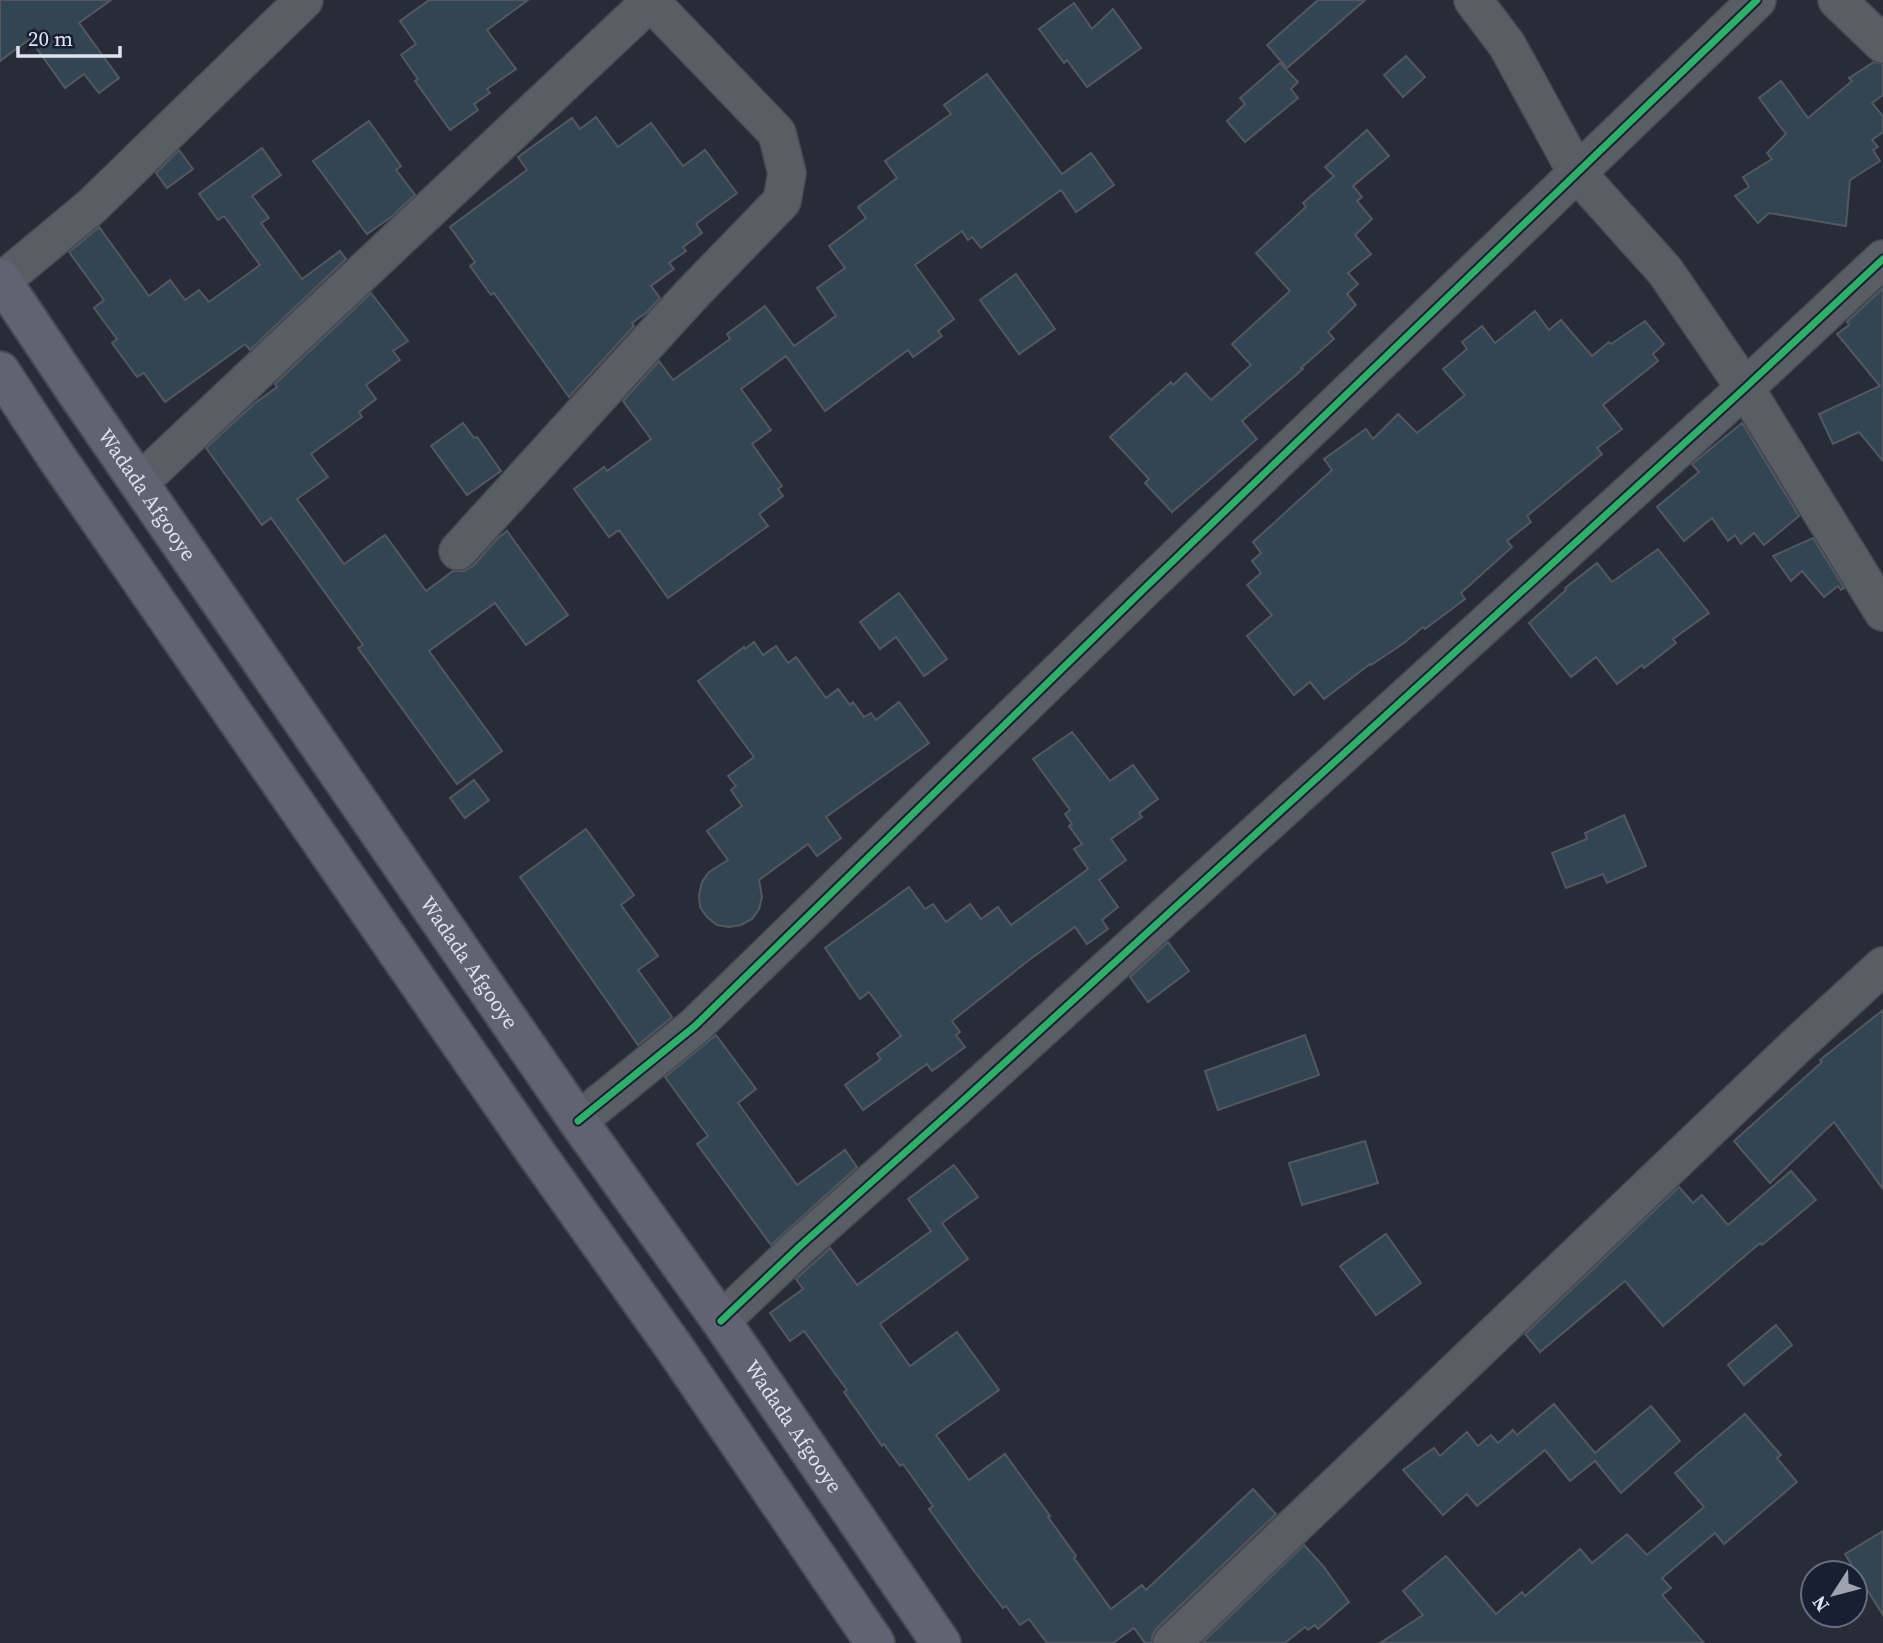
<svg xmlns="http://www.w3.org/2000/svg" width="1883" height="1643" font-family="'Source Serif 4',serif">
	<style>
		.building { fill: #334453; stroke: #525860; stroke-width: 2 }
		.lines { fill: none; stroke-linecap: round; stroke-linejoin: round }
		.street-casing { stroke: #474a53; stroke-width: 40 }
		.highway-casing { stroke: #474a53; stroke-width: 42 }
		.street { stroke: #595d64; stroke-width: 37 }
		.highway { stroke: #626372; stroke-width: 38 }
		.cycleway-casing { stroke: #181f32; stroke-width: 11 }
		.cycleway { stroke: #2db169; stroke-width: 7 }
		.labels { text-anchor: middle; stroke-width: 5; stroke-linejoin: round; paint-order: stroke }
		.street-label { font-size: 21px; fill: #dee3f0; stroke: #181f32 }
	</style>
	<rect width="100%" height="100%" fill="#282c36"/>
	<g class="building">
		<polygon points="0,0 111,0 79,23 119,78 99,93 84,74 65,88 30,39 0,61"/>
		<polygon points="429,0 528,0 487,30 516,69 487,89 490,93 474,104 478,110 450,130 415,81 418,79 401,55 416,44 400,21"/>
		<polygon points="1318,0 1365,0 1287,68 1267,45"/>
		<polygon points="1074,3 1092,29 1113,9 1141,48 1087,87 1067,60 1064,63 1039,29"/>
		<polygon points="1406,56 1425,77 1403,97 1384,75"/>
		<polygon points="1874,62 1883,64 1883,95 1872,103 1883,116 1883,132 1872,140 1878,147 1873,150 1880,161 1850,180 1846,226 1769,213 1758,223 1735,196 1749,187 1743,177 1772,159 1767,153 1786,134 1759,98 1781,81 1808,118 1852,81 1849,78"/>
		<polygon points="1280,63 1298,82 1291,89 1298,98 1245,142 1227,121 1245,104 1240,98"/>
		<polygon points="987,74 1062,174 1091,153 1114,185 1076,212 1061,190 981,248 972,237 968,240 962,231 915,265 954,319 938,331 942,336 913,357 908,350 825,411 786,356 741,389 771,430 752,444 782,486 778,489 783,496 759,514 768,526 668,598 619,530 609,537 574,489 604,467 607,471 651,439 623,401 659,361 673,380 730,339 727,334 765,306 794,346 836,316 817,288 845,268 829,246 866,218 858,207 897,178 885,161 951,114 944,105"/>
		<polygon points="596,117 618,147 651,123 683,166 705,150 737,193 696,224 702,233 683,247 686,251 669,263 674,269 651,286 660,298 647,312 632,323 634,326 569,397 494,293 491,295 470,266 475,262 450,227 527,170 518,157 572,118 580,129"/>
		<polygon points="369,121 401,166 396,170 415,195 391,217 367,234 313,161"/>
		<polygon points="1367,130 1389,156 1353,186 1362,197 1357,201 1372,219 1355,235 1371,254 1348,273 1358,284 1347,294 1356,305 1328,332 1334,339 1301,368 1303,369 1242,421 1257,439 1172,512 1145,483 1149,479 1110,437 1171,382 1173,385 1186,373 1211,400 1251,365 1232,344 1290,291 1256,253 1306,207 1303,203 1334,176 1325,167"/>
		<polygon points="262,148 281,175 252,196 269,218 261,223 302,279 340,251 346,259 250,350 245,344 165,402 144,373 137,377 112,343 117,339 94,308 104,300 69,252 99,227 149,296 170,280 185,300 199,290 209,302 260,265 224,216 218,220 199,194"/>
		<polygon points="179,150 193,169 167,188 156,173"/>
		<polygon points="1016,274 1055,329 1019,354 980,300"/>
		<polygon points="1883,288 1883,461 1859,432 1833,444 1819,414 1880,386 1837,334 1849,325 1847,322"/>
		<polygon points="371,293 408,341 393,351 400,360 366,385 376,399 359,412 362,417 311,454 328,477 297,499 344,564 385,535 426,591 453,571 464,571 473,566 498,538 507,531 568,615 526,645 495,603 429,651 502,751 457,784 358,648 363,645 271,518 262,525 206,448 255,403 277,387 275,384"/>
		<polygon points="1535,311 1549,330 1561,320 1592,356 1609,342 1611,344 1645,321 1664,344 1653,354 1658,361 1603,405 1622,429 1597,448 1602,454 1527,516 1531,522 1507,541 1512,547 1461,593 1465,599 1425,629 1423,627 1404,643 1371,665 1370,664 1324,699 1310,682 1294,695 1247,636 1272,615 1247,585 1261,573 1252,561 1261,553 1253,542 1332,470 1324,459 1366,429 1373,439 1398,414 1417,433 1465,395 1443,369 1467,349 1462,342 1482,326 1495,343"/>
		<polygon points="463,423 474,438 477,437 501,471 467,495 431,446"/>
		<polygon points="1742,423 1799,516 1764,545 1754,533 1741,544 1735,535 1728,541 1712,518 1684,541 1657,507 1699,472 1692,464"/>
		<polygon points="1813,538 1844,588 1841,590 1838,586 1824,597 1802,571 1791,581 1773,556"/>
		<polygon points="1658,549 1709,613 1673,639 1676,643 1644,668 1642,665 1617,684 1596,657 1571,677 1529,623 1566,590 1565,588 1597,563 1612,582"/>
		<polygon points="899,593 947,659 924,676 896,637 880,649 860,622"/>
		<polygon points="754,642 763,655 776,646 788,663 796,657 826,698 838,689 850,705 853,702 864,717 871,713 876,720 899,702 929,743 826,817 841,838 817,856 808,844 759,880 762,897 759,909 752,919 741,925 729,927 717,925 707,917 700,907 699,895 702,882 709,872 728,860 707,831 742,806 731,790 736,786 728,776 754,757 698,681 744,647 745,649"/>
		<polygon points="1072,732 1110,781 1133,765 1158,799 1139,813 1142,817 1111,839 1126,860 1099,880 1118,907 1102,920 1108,929 1087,944 1075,927 1029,960 952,1021 960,1032 956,1035 965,1047 932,1071 927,1064 863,1110 845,1085 881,1059 877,1054 901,1036 869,992 860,999 825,948 909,887 925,909 933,904 946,922 970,904 981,919 998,907 1011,925 1088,869 1074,849 1082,844 1069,826 1072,824 1065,814 1070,810 1033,759"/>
		<polygon points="474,780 489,800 465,818 450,798"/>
		<polygon points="1624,815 1646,866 1607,883 1603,874 1566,888 1552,853 1587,839 1585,833"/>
		<polygon points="586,829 634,895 621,905 658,956 638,970 672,1017 638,1045 520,877"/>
		<polygon points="1168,942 1189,971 1148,1002 1130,977"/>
		<polygon points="1883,1010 1883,1189 1834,1122 1770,1183 1734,1141 1822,1062 1820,1060"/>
		<polygon points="716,1035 756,1089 738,1103 797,1185 845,1150 857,1167 771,1245 697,1144 708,1136 665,1077"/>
		<polygon points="1305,1035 1319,1075 1218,1110 1205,1071"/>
		<polygon points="1365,1141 1378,1183 1302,1205 1289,1163"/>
		<polygon points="954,1165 978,1197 942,1223 968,1259 880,1324 910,1366 957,1332 999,1390 936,1435 969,1480 1005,1454 1050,1516 1048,1517 1076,1556 1074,1558 1111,1609 1142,1585 1146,1590 1253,1489 1276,1514 1157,1628 1152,1636 1152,1643 1145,1643 1134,1628 1113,1643 1047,1643 1029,1619 1020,1625 1006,1606 1003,1608 974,1571 929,1509 933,1506 903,1464 900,1466 884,1444 882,1446 844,1392 847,1390 804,1331 790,1341 770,1313 803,1289 796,1279 830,1248 857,1285 931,1231 908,1199"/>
		<polygon points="1791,1171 1816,1200 1762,1245 1760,1243 1663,1326 1625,1281 1540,1352 1525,1334 1679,1187 1693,1203 1702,1195 1728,1225"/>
		<polygon points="1386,1234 1421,1283 1376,1315 1340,1266"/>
		<polygon points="1776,1325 1792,1345 1744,1385 1728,1365"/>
		<polygon points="1554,1404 1595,1453 1651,1406 1680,1441 1621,1493 1595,1461 1570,1481 1545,1450 1477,1506 1467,1494 1443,1515 1403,1470 1434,1448 1440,1456 1467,1432 1478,1446 1491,1435 1498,1443 1513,1430 1517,1435"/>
		<polygon points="1745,1414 1781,1455 1777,1458 1797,1482 1724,1544 1715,1533 1662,1578 1671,1588 1662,1595 1704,1643 1380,1643 1423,1615 1403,1591 1446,1556 1496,1614 1522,1592 1525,1596 1580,1549 1592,1563 1627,1534 1647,1555 1704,1507 1675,1473"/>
		<polygon points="1883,1531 1883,1615 1845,1554"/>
		<polygon points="1304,1545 1323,1566 1349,1602 1318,1629 1315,1625 1308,1630 1305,1627 1285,1643 1202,1643"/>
	</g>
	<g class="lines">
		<defs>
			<g id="street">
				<polyline points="1473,0 1507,45 1577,173 1665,271 1745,388 1883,612"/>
				<polyline points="1837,0 1883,44"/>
				<polyline points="2,281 92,206 304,0"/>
				<polyline points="139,483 652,0"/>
				<polyline points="458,551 690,296 782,201 787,173 777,133 649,0"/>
				<polyline points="578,1121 695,1026 1145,588 1757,0"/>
				<polyline points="721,1321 799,1247 956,1107 1745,388 1883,259"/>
				<polyline points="1172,1643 1796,1046 1883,966"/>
			</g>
			<g id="highway">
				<path id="s1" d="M0,278L77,393L578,1121L721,1321L941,1643"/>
				<polyline points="0,371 57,458 536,1153 676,1350 875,1643"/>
			</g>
		</defs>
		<use href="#street" class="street-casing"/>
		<use href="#highway" class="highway-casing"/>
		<use href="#street" class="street"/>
		<use href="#highway" class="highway"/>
		<defs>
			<g id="cycleway">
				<polyline points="578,1121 695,1026 1145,588 1757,0"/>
				<polyline points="721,1321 799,1247 956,1107 1745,388 1883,259"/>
			</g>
		</defs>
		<use href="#cycleway" class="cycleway-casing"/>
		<use href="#cycleway" class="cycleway"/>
	</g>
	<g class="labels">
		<g class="street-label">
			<text dy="7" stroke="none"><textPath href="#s1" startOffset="262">Wadada Afgooye</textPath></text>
			<text dy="7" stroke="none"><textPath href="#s1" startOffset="830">Wadada Afgooye</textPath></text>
			<text dy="7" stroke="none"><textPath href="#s1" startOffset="1396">Wadada Afgooye</textPath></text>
		</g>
	</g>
	<g transform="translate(1834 1594) rotate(234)"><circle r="33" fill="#181f32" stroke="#676d7e" stroke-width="2"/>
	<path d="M0-5L12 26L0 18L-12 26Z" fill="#9ea3af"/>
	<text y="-10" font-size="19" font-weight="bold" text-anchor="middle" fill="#dee3f0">N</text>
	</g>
	<path d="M18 46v10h102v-10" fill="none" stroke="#dee3f0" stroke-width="3.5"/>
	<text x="28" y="46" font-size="21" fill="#dee3f0" stroke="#181f32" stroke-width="5" paint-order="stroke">20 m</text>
</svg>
